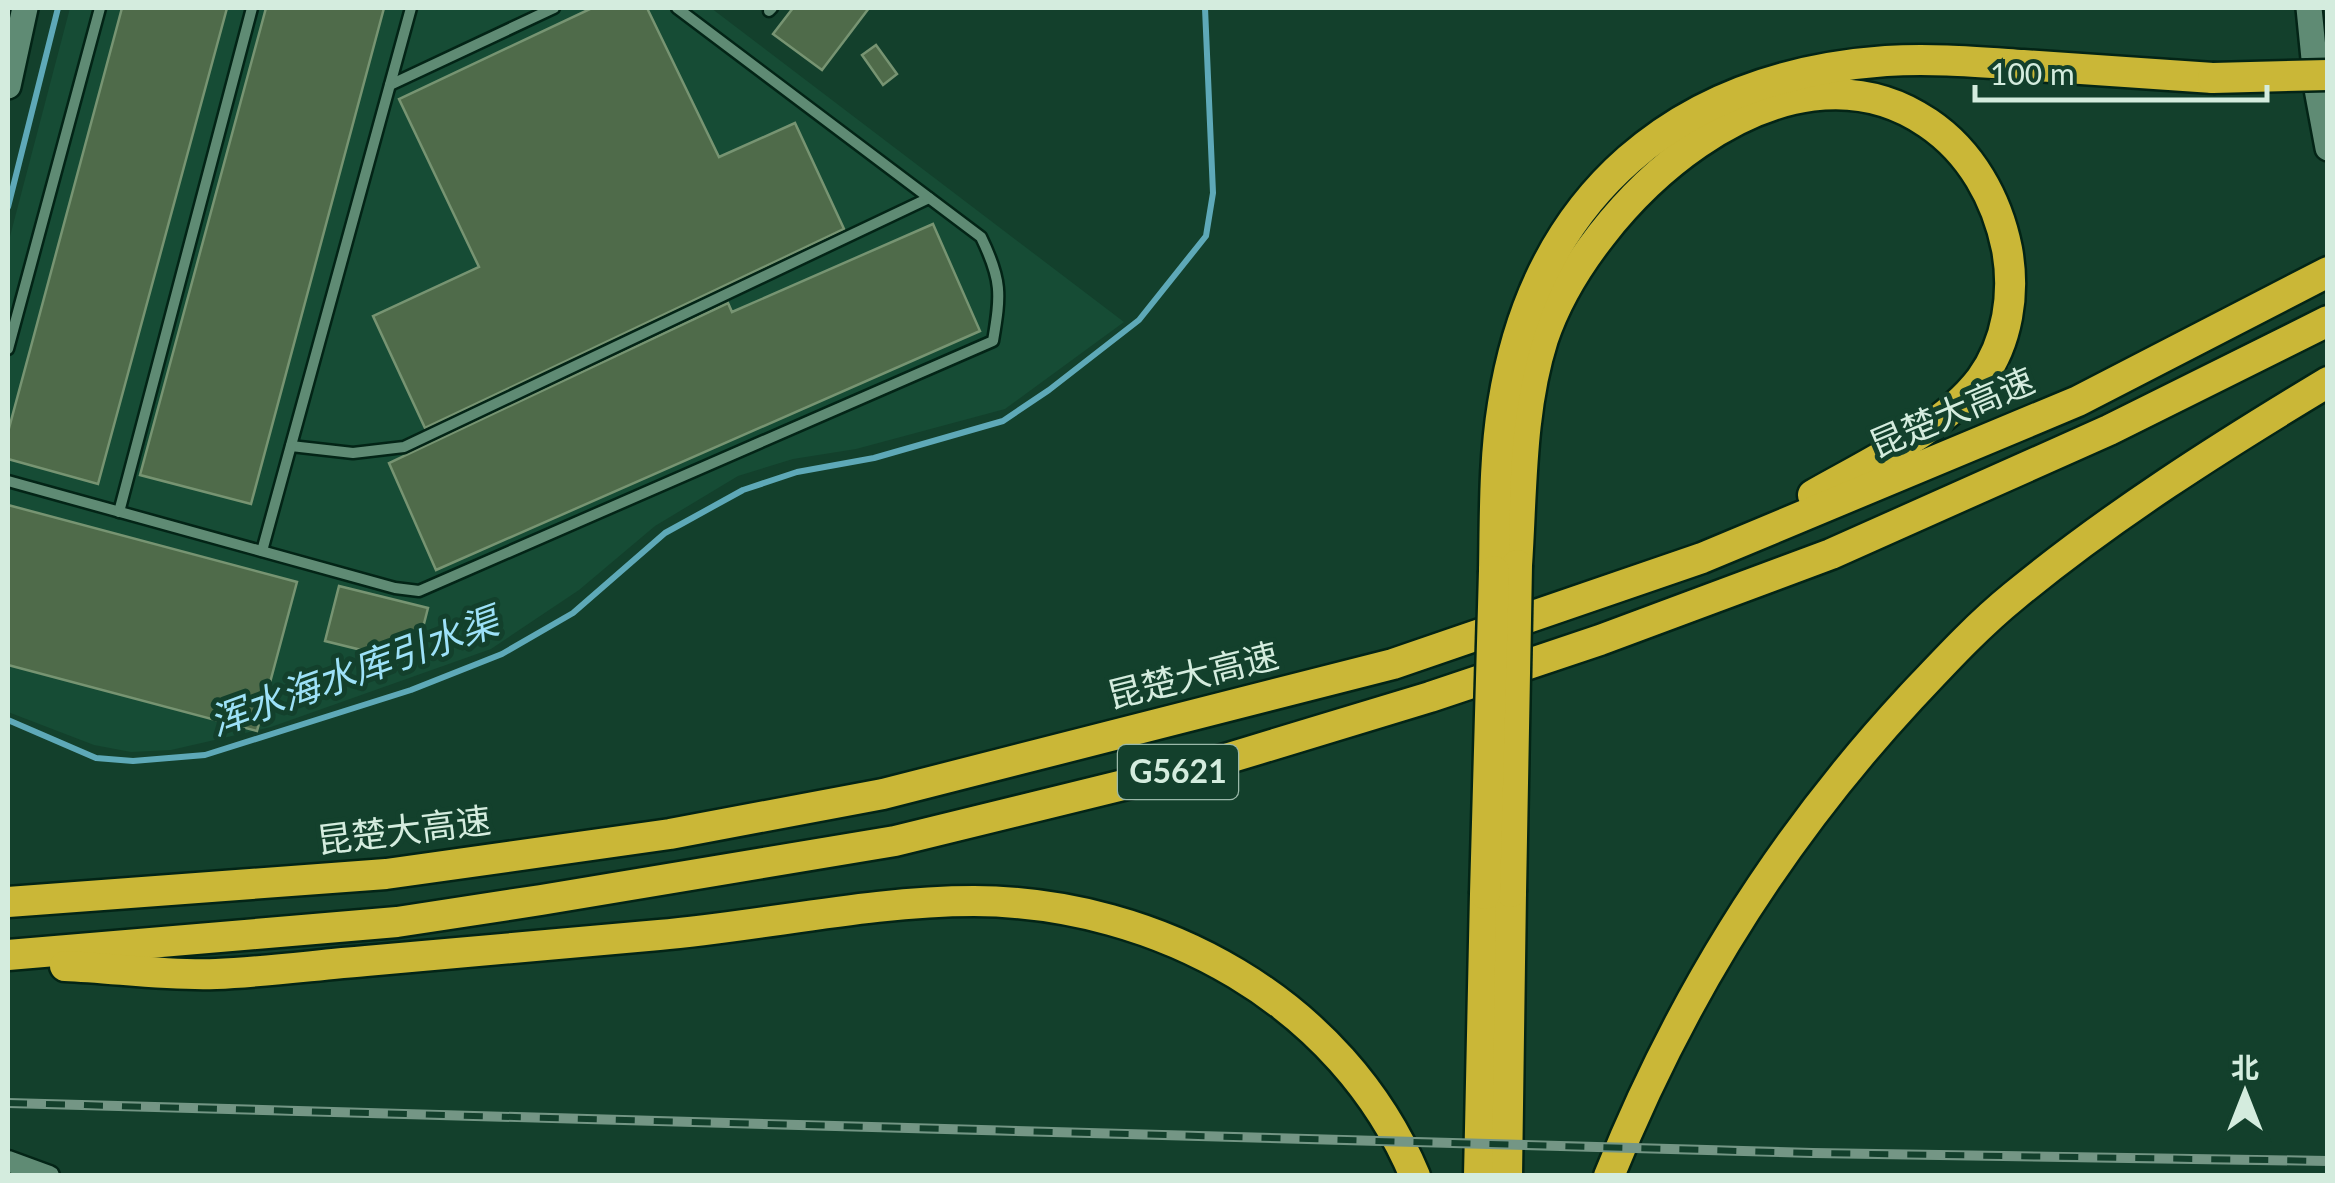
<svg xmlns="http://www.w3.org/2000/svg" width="2335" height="1183" font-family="Lato,'Noto Sans SC',sans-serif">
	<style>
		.built { fill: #164c35 }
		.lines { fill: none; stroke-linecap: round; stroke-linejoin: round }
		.stream { stroke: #5ea9b8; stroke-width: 6 }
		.building { fill: #4f6b4a; stroke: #779472; stroke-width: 2.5 }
		.service-casing { stroke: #032416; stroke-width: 15 }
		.minor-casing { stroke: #032416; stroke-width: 25 }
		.tertiary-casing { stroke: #032416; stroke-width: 30 }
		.secondary-casing { stroke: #032416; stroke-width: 30 }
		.motorway-casing { stroke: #032416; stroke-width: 35 }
		.service { stroke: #5f8b74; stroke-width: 10 }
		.minor { stroke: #5f8b74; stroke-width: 20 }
		.tertiary { stroke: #5f8b74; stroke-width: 25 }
		.secondary { stroke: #5f8b74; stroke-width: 25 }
		.motorway { stroke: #cab737; stroke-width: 30 }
		.rail-casing { stroke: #749685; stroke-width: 10 }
		.rail { stroke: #13402c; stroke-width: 6; stroke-dasharray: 19; stroke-linecap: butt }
		.motorway-bridge-casing { stroke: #032416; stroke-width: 35; stroke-linecap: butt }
		.motorway-bridge { stroke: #cab737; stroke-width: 30 }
		.labels { text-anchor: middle; stroke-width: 10; stroke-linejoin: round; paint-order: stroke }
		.shield { fill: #13402c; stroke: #9ab8a9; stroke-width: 2.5 }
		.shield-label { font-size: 32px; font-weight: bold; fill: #d4ecde }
		.street-label { font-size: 35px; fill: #d4ecde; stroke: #13402c }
		.water-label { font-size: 38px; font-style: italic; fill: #9de1f8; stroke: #13402c }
	</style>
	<rect width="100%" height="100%" fill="#13402c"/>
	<polygon class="built" points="70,8 711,8 1124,322 1005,409 856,449 793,459 738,476 655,526 579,590 491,649 271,727 171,750 131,752 94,745 8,712 8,244"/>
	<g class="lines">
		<g class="stream">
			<polyline points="8,207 58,8"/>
			<polyline points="8,720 96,758 133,761 205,755 411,690 502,654 573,613 665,533 743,490 797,472 874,458 1003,421 1049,390 1139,320 1206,236 1213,193 1205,8"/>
		</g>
	</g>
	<g class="building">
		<polygon points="122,8 227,8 98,484 8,459 8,432"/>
		<polygon points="266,8 384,8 251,504 140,475"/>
		<polygon points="592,8 647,8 719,157 795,123 844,229 425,428 373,316 479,267 399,99"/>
		<polygon points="793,8 869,8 822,70 773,34"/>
		<polygon points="876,45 897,74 883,85 862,55"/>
		<polygon points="933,224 980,331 436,570 389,463 728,303 732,312"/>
		<polygon points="8,505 297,582 257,731 8,665"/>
		<polygon points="339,586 428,608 414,663 325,641"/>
	</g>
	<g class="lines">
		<defs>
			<g id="service">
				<polyline points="769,11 772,8"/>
				<polyline points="390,85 554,8"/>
				<polyline points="8,349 100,8"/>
				<polyline points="291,446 353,453 404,447 929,198"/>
				<path d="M8,481L395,588L419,591L993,341C1001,294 1002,280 981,237L677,8"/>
				<polyline points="119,512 252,8"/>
				<polyline points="262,551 411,8"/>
			</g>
			<polyline id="minor" points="8,1161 49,1176"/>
			<polyline id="tertiary" points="8,86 25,8"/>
			<polyline id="secondary" points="2309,8 2317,89 2328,148"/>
			<g id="motorway">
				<path d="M1517,565C1522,491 1520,411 1543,339C1588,205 1782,23 1928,123C1971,152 1997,199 2007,249C2015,293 2008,342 1981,379C1943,429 1867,464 1813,495"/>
				<path d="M1494,571C1495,516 1494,459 1503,404C1536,194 1678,76 1886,61C1932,58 1978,62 2023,65C2086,69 2150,74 2213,78"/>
				<polyline points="8,902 386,874 670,834 883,794 1393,664 1702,558 2078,401 2328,272"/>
				<polyline points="8,955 397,922 541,900 895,841 1209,764 1430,697 1600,640 1831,554 2109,430 2328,321"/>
				<path d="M65,966C115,968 166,976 216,974C266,972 316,965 366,961C464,952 561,944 659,935C764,926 869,901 974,901C1159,902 1342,1002 1415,1176"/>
				<polyline points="1479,1176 1485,894"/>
				<polyline points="1507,1176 1511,892"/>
				<path d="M1609,1176C1680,999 1781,837 1911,697C1944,662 1977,626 2014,596C2111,516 2220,447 2328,382"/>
			</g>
		</defs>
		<use href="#service" class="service-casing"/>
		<use href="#minor" class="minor-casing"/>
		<use href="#tertiary" class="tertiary-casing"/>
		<use href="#secondary" class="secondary-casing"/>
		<use href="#motorway" class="motorway-casing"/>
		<use href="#service" class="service"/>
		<use href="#minor" class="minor"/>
		<use href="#tertiary" class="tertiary"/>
		<use href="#secondary" class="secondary"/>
		<use href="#motorway" class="motorway"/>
		<defs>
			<polyline id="rail" points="8,1103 1813,1153 2328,1161"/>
		</defs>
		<use href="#rail" class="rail-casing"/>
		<use href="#rail" class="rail"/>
		<defs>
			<g id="motorway-bridge">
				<polyline points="2213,78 2328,75"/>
				<polyline points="1511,892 1517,565"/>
				<polyline points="1485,894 1494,571"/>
			</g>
		</defs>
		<use href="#motorway-bridge" class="motorway-bridge-casing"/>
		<use href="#motorway-bridge" class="motorway-bridge"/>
	</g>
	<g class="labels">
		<rect class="shield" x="1118" y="745" width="120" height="54" rx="8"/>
		<g class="shield-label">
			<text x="1178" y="783">G5621</text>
		</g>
		<g class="street-label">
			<text transform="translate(1952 413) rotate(-23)" y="12">昆楚大高速</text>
			<text transform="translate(1193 676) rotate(-14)" y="12">昆楚大高速</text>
			<text transform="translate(404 831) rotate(-7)" y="12">昆楚大高速</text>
		</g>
		<g class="water-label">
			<text transform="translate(354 672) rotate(-20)" y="13">浑水海水库引水渠</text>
		</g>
	</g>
	<rect width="2335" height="1183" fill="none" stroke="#d4ecde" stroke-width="20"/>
	<g transform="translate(2245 1093)" stroke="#13402c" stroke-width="8" paint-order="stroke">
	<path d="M0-8L18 38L0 25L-18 38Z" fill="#d4ecde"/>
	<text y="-15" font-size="28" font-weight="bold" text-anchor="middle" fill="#d4ecde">北</text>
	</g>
	<path d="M1975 85v15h292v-15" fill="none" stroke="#d4ecde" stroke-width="5"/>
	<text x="1990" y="85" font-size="30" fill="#d4ecde" stroke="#13402c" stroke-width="8" paint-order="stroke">100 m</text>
</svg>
